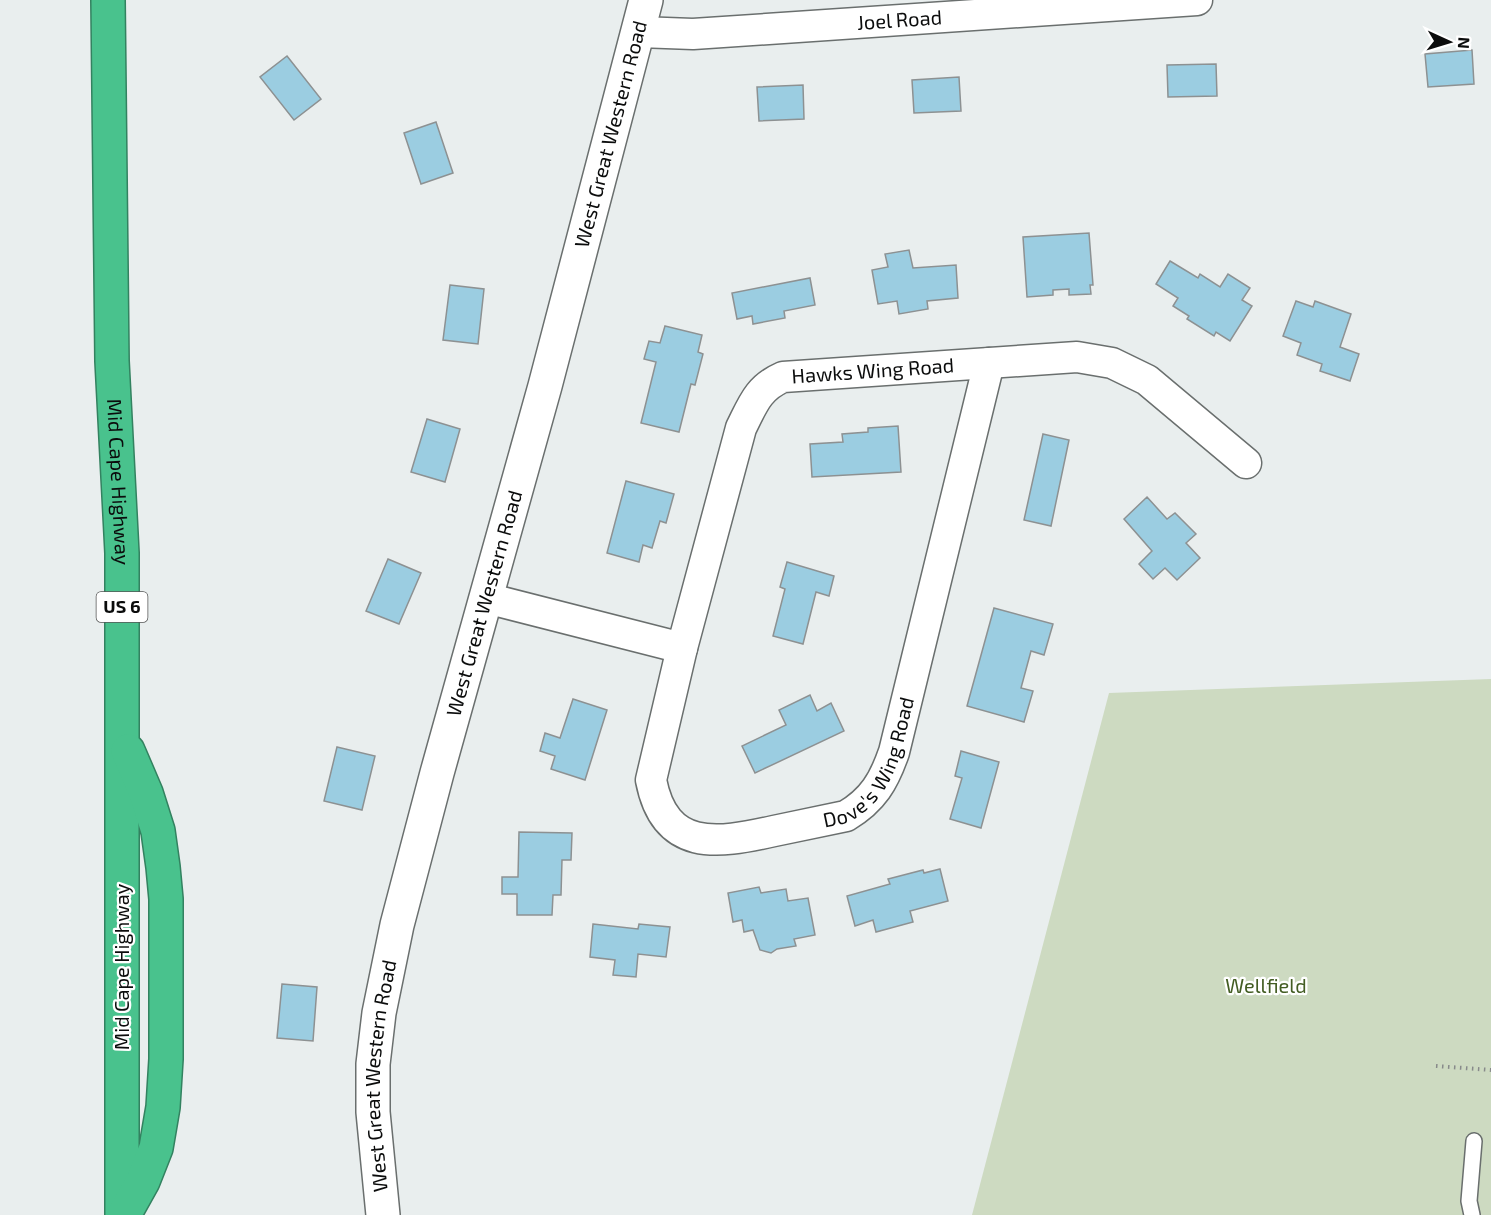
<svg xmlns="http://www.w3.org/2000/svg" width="1491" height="1215" font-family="'Exo 2',sans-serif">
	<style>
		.green { fill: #cddac1 }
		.building { fill: #9bcde1; stroke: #8d9192; stroke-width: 1.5 }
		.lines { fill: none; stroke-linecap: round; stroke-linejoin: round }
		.service-casing { stroke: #6a6f6e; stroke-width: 18 }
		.minor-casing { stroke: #6a6f6e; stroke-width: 33 }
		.tertiary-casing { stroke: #6a6f6e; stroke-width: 36 }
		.motorway-casing { stroke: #338260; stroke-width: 36 }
		.path { stroke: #878a8a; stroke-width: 4; stroke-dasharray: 1.5 4.5; stroke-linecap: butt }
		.service { stroke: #fff; stroke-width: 15 }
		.minor { stroke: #fff; stroke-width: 30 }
		.tertiary { stroke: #fff; stroke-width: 33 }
		.motorway { stroke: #49c28d; stroke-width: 33 }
		.labels { text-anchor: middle; stroke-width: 4.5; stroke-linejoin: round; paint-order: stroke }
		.shield { fill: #fff; stroke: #545555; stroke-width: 1.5 }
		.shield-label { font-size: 18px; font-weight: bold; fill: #0b0c0c }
		.street-label { font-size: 20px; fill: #0b0c0c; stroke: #fff }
		.park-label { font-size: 20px; fill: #435d23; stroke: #fff }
	</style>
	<rect width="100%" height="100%" fill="#e9eeee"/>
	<polygon class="green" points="1491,679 1491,1215 972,1215 1109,693"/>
	<g class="building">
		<polygon points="1472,50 1474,84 1428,87 1425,54"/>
		<polygon points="287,56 321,99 294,120 260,77"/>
		<polygon points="1216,64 1217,96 1168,97 1167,65"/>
		<polygon points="959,77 961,111 914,113 912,80"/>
		<polygon points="803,85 804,119 759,121 757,87"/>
		<polygon points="436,122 453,173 421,184 404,133"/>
		<polygon points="1089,233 1093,285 1090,285 1091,294 1069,295 1069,289 1053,290 1053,295 1027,297 1023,237"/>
		<polygon points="909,250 913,268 956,265 958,298 927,301 928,309 899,314 897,301 878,304 872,270 888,267 885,254"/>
		<polygon points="1170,261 1198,278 1200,274 1220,287 1228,274 1250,288 1242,300 1252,306 1230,341 1216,332 1214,336 1187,319 1189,316 1173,306 1178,298 1156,284"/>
		<polygon points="810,278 815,305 784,311 785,318 753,324 752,316 737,319 732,293"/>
		<polygon points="450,285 484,289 478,344 443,340"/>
		<polygon points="1296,301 1313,307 1315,301 1351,314 1340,347 1359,354 1350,381 1320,371 1322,364 1297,355 1301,343 1283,336"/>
		<polygon points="665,326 702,335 698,352 703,354 695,385 691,384 679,432 641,423 656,362 644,359 649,341 660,343"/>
		<polygon points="427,419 460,429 445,482 411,472"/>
		<polygon points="898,426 901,472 812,477 810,444 843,442 842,434 868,432 868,428"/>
		<polygon points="1043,434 1069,440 1051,526 1024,520"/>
		<polygon points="626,481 674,494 666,523 660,521 652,548 643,545 639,562 607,553"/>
		<polygon points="1147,497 1167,519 1175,513 1196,534 1186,543 1200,558 1177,580 1165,568 1153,579 1139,564 1152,551 1124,519"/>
		<polygon points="388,559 421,573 399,624 366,611"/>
		<polygon points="787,562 834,576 829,596 816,592 803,644 773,636 785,589 780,587"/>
		<polygon points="994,608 1053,624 1044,655 1031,651 1021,688 1033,691 1024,722 967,706"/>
		<polygon points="810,695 817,711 831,703 844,731 755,773 742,746 786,725 779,710"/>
		<polygon points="573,699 607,710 585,780 551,769 555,756 540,751 545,733 560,738"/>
		<polygon points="337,747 375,756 362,810 324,801"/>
		<polygon points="961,751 999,762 981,828 950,819 962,778 955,776"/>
		<polygon points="519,832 572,833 571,860 562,860 561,895 553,895 552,915 517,915 517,894 502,894 502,877 518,877"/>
		<polygon points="940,869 948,901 910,911 913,922 876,932 873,920 855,926 847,896 890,884 888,879 923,870 924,873"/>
		<polygon points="759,887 761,893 786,889 788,901 808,898 815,935 794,939 796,946 777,949 771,953 760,950 753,930 744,932 742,920 733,922 728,893"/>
		<polygon points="593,924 638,929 639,924 670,927 666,957 638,954 636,977 613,975 615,960 590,957"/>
		<polygon points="282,984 317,987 313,1041 277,1038"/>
	</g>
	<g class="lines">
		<defs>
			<polyline id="service" points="1472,1215 1469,1201 1474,1141"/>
			<g id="minor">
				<path id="s1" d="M639,32L693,34L1197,0"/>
				<path id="s2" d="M486,598L682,648L741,428C753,404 758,388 783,377L1077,357L1112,363L1147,380L1246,463"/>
				<path id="s3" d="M682,648L651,780C665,852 716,844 774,831C798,826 822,821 846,816C873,800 884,781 894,752L989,363"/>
			</g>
			<g id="tertiary">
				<path id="s4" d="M383,1215L373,1112V1064L379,1013L397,925L437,773L545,386L646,0"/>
			</g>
			<g id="motorway">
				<path id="s5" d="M108,0L112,361L122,553V1215"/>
				<polyline points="124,1215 143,1181 156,1148 163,1107 166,1059 166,899 163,867 158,831 146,793 128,751"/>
			</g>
		</defs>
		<use href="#service" class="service-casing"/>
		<use href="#minor" class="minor-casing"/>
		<use href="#tertiary" class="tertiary-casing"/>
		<use href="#motorway" class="motorway-casing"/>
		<polyline class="path" points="1436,1066 1491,1070"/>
		<use href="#service" class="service"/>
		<use href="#minor" class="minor"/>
		<use href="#tertiary" class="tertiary"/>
		<use href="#motorway" class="motorway"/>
	</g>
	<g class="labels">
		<rect class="shield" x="96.5" y="592" width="51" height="30" rx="4.5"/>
		<g class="shield-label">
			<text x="122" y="613">US 6</text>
		</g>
		<g class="street-label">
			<text dy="7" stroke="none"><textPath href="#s1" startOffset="261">Joel Road</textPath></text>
			<text dy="7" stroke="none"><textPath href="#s4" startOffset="1112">West Great Western Road</textPath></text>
			<text dy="7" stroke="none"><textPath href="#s2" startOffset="588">Hawks Wing Road</textPath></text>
			<text dy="7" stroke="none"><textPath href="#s5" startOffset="482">Mid Cape Highway</textPath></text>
			<text dy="7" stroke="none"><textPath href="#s4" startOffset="626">West Great Western Road</textPath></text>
			<text dy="7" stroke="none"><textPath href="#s3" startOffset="423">Dove's Wing Road</textPath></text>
			<text transform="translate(122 967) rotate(-90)" y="7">Mid Cape Highway</text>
			<text dy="7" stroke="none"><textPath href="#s4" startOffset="140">West Great Western Road</textPath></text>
		</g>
		<g class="park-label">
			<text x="1266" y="993">Wellfield</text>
		</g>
	</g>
	<g transform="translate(1449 42) rotate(94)" stroke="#ffffff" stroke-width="4.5" paint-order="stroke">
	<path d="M0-4.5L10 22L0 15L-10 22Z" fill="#0b0c0c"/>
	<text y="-9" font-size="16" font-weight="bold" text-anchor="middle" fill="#0b0c0c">N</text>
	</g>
</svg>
